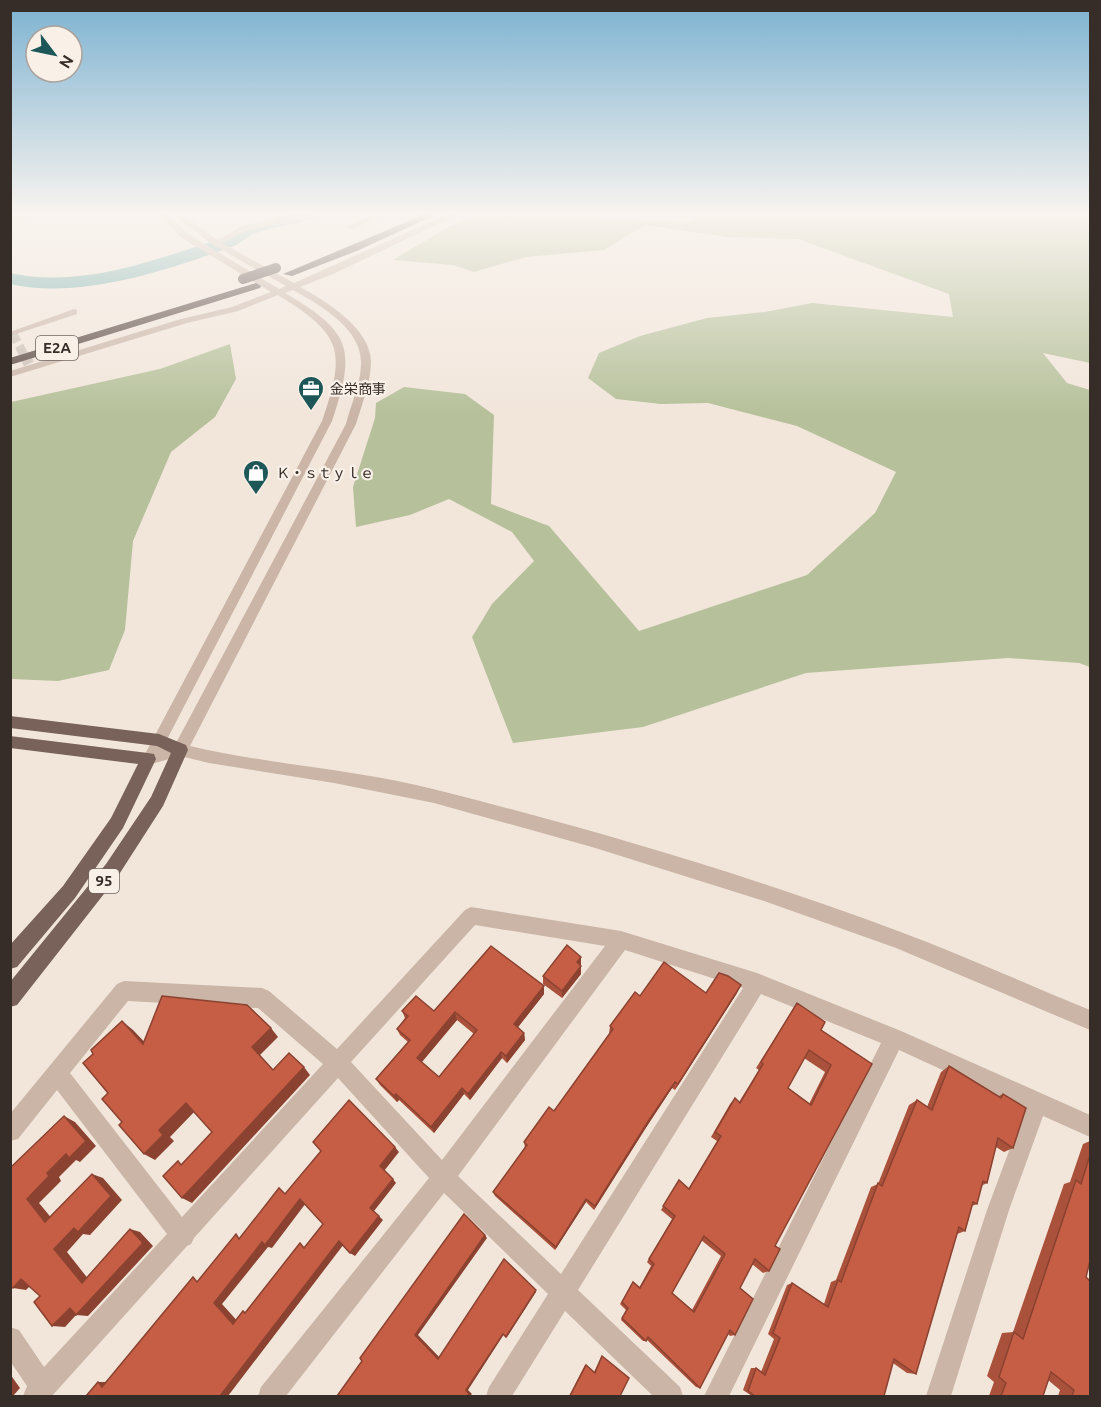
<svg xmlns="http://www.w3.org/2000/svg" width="1101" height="1407" font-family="Ubuntu,'Noto Sans JP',sans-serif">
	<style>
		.green { fill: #b6c19b }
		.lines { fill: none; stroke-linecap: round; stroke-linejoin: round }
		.river { fill: #7aafae; fill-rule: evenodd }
		.minor-tunnel-far1 { stroke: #ccc1b7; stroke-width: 9; stroke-dasharray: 9 4.5; stroke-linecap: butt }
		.minor-tunnel { stroke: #ccc1b7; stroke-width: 11; stroke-dasharray: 11 5; stroke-linecap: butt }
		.minor { fill: #cab5a7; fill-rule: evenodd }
		.major { fill: #786259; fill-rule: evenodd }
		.highway { fill: #57453f; fill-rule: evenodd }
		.highway-bridge { stroke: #57453f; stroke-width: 10 }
		.wall { fill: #aa513b; fill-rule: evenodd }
		.shaded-wall { fill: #8b4230 }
		.building { fill: #c65e45; stroke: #8b4230; stroke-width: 1.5; fill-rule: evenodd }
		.labels { text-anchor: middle; stroke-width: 4.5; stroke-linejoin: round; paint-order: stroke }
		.far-poi-label { font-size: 14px; fill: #362c28; stroke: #f9f0e8; text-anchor: start }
		.shield { fill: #f9f0e8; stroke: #706762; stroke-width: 1.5 }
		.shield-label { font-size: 15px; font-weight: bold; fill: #362c28 }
	</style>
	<rect width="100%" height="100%" fill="#f2e6db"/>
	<g class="green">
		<polygon points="477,215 586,215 587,218 691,222 689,215 1090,215 1090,363 1043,353 1067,383 1090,390 1090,667 1079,663 1008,658 806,673 643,727 513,743 472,637 492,604 534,561 512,532 449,499 410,515 356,527 353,487 375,418 376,403 404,387 465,394 494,415 491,504 549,526 639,631 807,575 875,513 896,472 797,426 708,403 661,404 616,399 588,378 599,353 640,336 707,318 765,312 812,303 953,317 949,294 798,239 727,237 645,225 604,250 526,257 474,272 453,265 393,260 448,227"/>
		<polygon points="230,344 236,379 215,417 171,452 133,541 125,630 109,670 58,681 11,679 11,402 160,369"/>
	</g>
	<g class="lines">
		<path class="river" d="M289,215H318L316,218C295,224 273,227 253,234C246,237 241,243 234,246C168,270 80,300 10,284V273C82,289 158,259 225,237L240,227Z"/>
		<polyline class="minor-tunnel-far1" points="13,334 24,355"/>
		<polyline class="minor-tunnel" points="24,354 31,368"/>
		<g class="minor">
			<polygon points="29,215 28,217 10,220 10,216"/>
			<path d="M160,215H169L188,234L279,289L286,286L213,245L174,215H183L217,240C244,226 275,215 306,215L247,231L222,243L294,283L446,215H457L333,274L300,287C326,301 370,328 371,361C371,382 362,404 356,424L190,746C271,765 356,769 437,790C592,829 748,875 898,931C963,955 1026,984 1090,1010V1030L896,948L764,901L592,847L434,803L334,783L209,763L180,756L148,765L142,764L140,759L142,754H145L322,421C346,351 343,335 278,295L238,311L187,323L10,377V371L181,319L232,307L271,292L182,238ZM293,290C318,304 360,327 361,361C362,381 351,404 346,424L175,745L162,749L332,421C356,349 352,332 285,293Z"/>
			<polygon points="372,215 383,215 353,229 346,227"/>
			<polygon points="74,309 77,310 77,314 10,336 10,332"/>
			<path d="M471,907L621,931L757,973L901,1031L1090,1115V1137L1043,1116L1009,1210L951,1396H926L987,1210L1025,1108L899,1050L729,1396H704L881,1043L761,994L578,1290L680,1387L683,1396H653L565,1311L512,1396H486L489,1387L548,1294L444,1193L286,1396H258L261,1387L429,1178L338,1078L194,1238L191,1244L187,1246L52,1396H23L27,1386L10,1361V1327L19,1330L44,1367L167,1234L57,1090L18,1139L10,1141V1114L117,984L124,981L262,988L269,991L337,1049L465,910ZM475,925L605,946L442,1160L351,1062ZM625,950L743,988L561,1274L458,1176ZM128,1001L258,1008L323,1064L182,1217L70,1073Z"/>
		</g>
		<g class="major">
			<polygon points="10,716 159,734 186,745 188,750 163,806 118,876 17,1005 10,1007 10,982 106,864 151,797 171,753 157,746 10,728"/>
			<polygon points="10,736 148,753 154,754 156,759 123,828 75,898 17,967 10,969 10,945 63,886 111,818 138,764 10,748"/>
		</g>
		<g class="highway">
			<polygon points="423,215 435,215 359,250 292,276 283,274"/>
			<polygon points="256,283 261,286 260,288 10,365 10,358"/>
		</g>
		<polyline class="highway-bridge" points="243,279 276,268"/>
	</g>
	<g class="wall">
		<polygon points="580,965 581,974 562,998 543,984 543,976"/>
		<path d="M544,986V994L518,1027L524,1033L525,1040L507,1063L502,1058L470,1100L464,1094L434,1133L399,1100L397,1102L380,1085L376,1079L408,1042L400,1035L397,1029L405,1018L402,1011H434ZM457,1020L474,1034L439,1077L422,1062Z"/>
		<polygon points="706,993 737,993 675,1090 672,1088 647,1126 594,1210 586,1202 555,1250 495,1196 493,1192 525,1148 524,1142 554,1111 609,1034 610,1026 640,996"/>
		<path d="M797,1003L821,1030L872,1064L775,1246L769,1271L763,1273L752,1264L740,1288L735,1335L730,1336L728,1334L700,1388L696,1387L646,1339V1341H643L621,1320L626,1310L620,1304L633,1282L639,1288L651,1266L647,1262L672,1219L661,1210L676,1185L689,1188L717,1141L711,1137L730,1104L735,1098L739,1102L759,1070L756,1068ZM804,1058L825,1072L809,1104L788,1088ZM701,1240L721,1256L692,1310L672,1293Z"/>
		<polygon points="949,1066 999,1096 1003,1094 1013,1148 1004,1152 996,1147 987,1183 981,1186 977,1204 972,1206 965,1231 957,1234 916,1374 907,1373 893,1363 884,1396 752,1396 743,1390 751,1368 756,1368 761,1372 774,1339 768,1334 787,1285 792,1283 824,1304 831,1282 836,1280 871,1187 878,1184 909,1105 917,1100 927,1107 941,1072"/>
		<polygon points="1090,1141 1090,1261 1086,1277 1090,1396 1058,1396 1060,1390 1048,1380 1043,1396 989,1396 994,1382 987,1376 1002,1333 1013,1332 1064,1184 1070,1182 1083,1144"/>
		<polygon points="602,1356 620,1396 569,1396 585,1365 594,1372 601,1357"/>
	</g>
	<g class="shaded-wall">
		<polygon points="581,957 581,965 576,970 577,962"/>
		<polygon points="581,966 581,974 562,998 562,991"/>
		<polygon points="741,985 737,993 675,1090 678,1084"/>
		<polygon points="544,986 544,994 515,1031 514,1024"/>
		<polygon points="455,1012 457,1020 420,1064 417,1058"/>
		<polygon points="122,1021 133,1030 154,1052 143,1044"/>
		<polygon points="271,1028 278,1037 259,1056 252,1047"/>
		<polygon points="524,1033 525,1040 507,1063 506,1056"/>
		<polygon points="501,1052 502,1058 470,1100 468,1094"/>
		<polygon points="304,1067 310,1075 192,1203 182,1198"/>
		<polygon points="675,1082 672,1088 647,1126 594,1210 595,1206 649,1120"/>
		<polygon points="462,1088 464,1094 434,1133 431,1127"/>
		<polygon points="396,1094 399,1100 397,1102 394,1096"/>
		<polygon points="186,1103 196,1110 170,1137 174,1141 155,1160 144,1154 159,1130"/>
		<polygon points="64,1116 75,1122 96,1146 80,1162 76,1160 59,1177 61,1181 39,1203 58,1226 45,1222 27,1199 47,1173"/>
		<polygon points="395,1147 399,1152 384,1171 380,1166"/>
		<polygon points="92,1174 103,1178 122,1200 90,1235 83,1234 67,1252 93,1285 82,1283 54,1249"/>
		<polygon points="393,1179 396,1183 374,1211 383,1220 355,1256 350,1253 370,1208"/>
		<polygon points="300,1199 306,1203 272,1248 268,1247 222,1304 241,1325 233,1324 214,1303 262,1242"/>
		<polygon points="586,1199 586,1202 555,1250 556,1247"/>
		<polygon points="130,1229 140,1232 153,1246 88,1316 76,1315 65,1327 52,1326"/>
		<polygon points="485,1235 487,1238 418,1335 441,1359 438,1359 415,1335"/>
		<polygon points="339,1241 344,1244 228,1396 220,1396"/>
		<polygon points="21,1279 35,1281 26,1290 13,1288"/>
		<polygon points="536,1290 536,1292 507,1337 506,1337"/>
		<polygon points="503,1334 504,1334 468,1390 472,1394 470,1396 468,1396 466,1390"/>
		<polygon points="10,1374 20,1388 13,1396 10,1396"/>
		<polygon points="98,1382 110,1382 102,1387"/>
	</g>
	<g class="building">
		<polygon points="567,945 581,957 577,962 581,966 562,991 543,976"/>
		<path d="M491,946L544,986L514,1024L524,1033L506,1056L501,1052L468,1094L462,1088L431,1127L396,1094L394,1096L376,1079L410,1040L397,1029L408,1016L402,1011L416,996L434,1011ZM455,1012L477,1030L439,1077L417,1058Z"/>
		<polygon points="664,962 706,993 719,973 728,976 741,985 678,1084 675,1082 649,1120 595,1206 586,1199 556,1247 493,1192 527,1145 524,1142 549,1107 554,1111 613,1029 610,1026 635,992 640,996"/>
		<polygon points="162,996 247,1005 271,1028 252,1047 273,1070 289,1053 304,1067 182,1198 163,1176 178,1161 181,1165 212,1132 186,1103 159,1130 163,1135 144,1154 119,1125 122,1122 102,1099 108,1093 83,1063 93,1054 91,1050 122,1021 143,1044"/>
		<path d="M797,1003L825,1022L821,1030L872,1064L775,1246L780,1249L769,1271L755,1259L740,1288L753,1299L735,1335L730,1330L700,1388L648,1337L646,1341L622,1318L628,1308L622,1302L633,1282L640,1288L654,1264L649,1259L675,1216L663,1206L679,1180L689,1189L721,1136L715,1132L735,1098L740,1103L763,1064L761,1062ZM809,1050L831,1065L811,1105L788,1088ZM704,1236L725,1254L694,1312L672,1293Z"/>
		<polygon points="949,1066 1001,1098 1003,1094 1026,1108 1013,1148 998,1138 987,1183 983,1181 977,1204 973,1202 965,1231 959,1227 916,1374 894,1359 884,1396 755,1396 748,1391 756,1368 765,1375 780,1338 773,1333 792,1283 828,1307 838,1280 841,1282 878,1183 882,1186 917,1100 932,1110"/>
		<path d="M349,1100L395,1147L380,1166L393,1179L370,1208L379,1216L350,1253L339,1241L220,1396H86L98,1382L102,1387L193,1277L197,1282L236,1234L239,1239L279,1188L285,1194L321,1151L313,1142ZM300,1199L323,1224L304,1248L300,1243L245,1313L243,1311L233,1324L214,1303L262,1242L265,1245Z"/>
		<polygon points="64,1116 86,1141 69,1158 66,1154 47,1173 49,1176 27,1199 45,1222 92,1174 111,1196 78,1232 74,1228 54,1249 82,1283 130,1229 143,1243 76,1315 70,1308 52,1326 34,1302 40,1296 21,1279 13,1288 10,1286 10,1168"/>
		<polygon points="1090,1155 1090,1261 1086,1277 1090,1281 1090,1396 1072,1396 1074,1390 1051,1372 1043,1396 1001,1396 1006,1383 999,1377 1014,1332 1023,1339 1076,1180 1081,1184"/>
		<polygon points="464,1214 485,1235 415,1335 438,1359 504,1259 536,1290 506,1337 503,1334 466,1390 469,1394 468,1396 337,1396 362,1361 360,1358"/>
		<polygon points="602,1356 629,1378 620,1396 570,1396 586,1365 595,1373"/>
	</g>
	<linearGradient id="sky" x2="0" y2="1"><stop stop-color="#7cb2d1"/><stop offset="0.52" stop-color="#f9f4ef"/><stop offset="1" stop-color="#f9f4ef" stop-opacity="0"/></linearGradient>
	<rect width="1101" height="412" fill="url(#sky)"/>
	<defs>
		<symbol id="office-pin" viewBox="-11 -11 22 30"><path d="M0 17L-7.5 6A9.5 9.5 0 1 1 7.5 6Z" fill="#1d5758" stroke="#f9f0e8"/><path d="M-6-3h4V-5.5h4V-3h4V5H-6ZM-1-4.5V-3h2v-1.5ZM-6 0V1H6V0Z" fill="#fff"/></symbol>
		<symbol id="shop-pin" viewBox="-11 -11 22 30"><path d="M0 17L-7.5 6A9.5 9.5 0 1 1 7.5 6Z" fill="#1d5758" stroke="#f9f0e8"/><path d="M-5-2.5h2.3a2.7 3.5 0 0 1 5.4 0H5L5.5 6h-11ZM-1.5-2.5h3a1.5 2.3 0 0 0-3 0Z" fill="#fff"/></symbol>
	</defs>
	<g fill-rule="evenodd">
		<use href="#office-pin" x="296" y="374" width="30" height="40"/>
		<use href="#shop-pin" x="241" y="458" width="30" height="40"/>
	</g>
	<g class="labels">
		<g class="far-poi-label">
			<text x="330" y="394">金栄商事</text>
			<text x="276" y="478">Ｋ・ｓｔｙｌｅ</text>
		</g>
		<g class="shield">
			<rect x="36" y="336" width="42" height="24" rx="4.5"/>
			<rect x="89" y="869" width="30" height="24" rx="4.5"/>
		</g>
		<g class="shield-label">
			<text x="57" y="353">E2A</text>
			<text x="104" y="886">95</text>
		</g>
	</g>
	<rect width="1101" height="1407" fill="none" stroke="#362c28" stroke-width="24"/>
	<g transform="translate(54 54) rotate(122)"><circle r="28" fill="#f9f0e8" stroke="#aba29b" stroke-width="1.5"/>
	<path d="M0-4.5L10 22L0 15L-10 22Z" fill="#1d5758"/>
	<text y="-9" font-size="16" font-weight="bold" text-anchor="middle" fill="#362c28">N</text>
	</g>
</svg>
